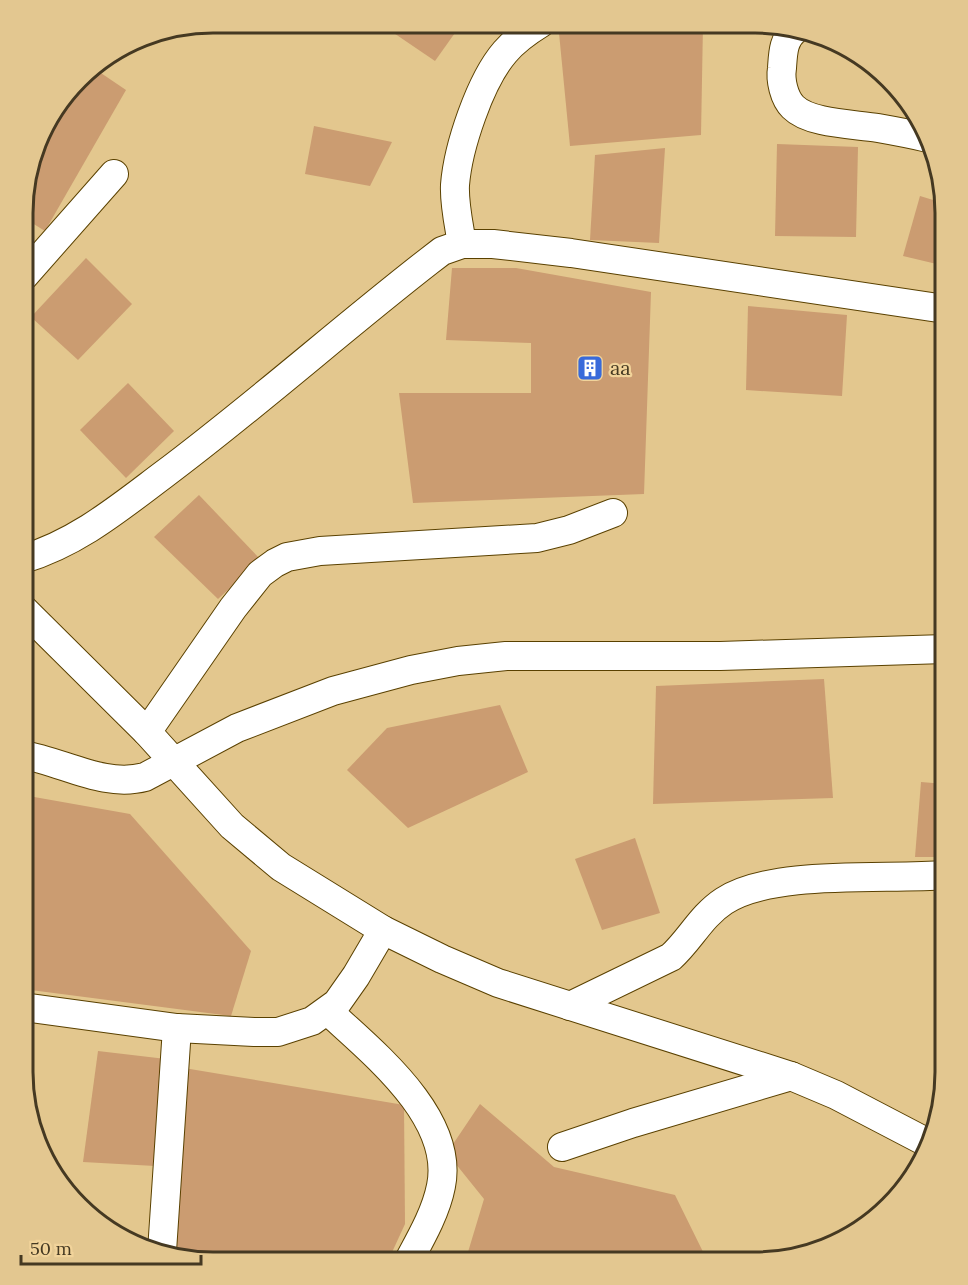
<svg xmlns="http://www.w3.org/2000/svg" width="968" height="1285" font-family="Lora,serif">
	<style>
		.building { fill: #cb9c71 }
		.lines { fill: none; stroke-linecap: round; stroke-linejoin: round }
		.minor-casing { stroke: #5a4100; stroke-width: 30 }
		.minor { stroke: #fff; stroke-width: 28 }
		.labels { text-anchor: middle; stroke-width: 4.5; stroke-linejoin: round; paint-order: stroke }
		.poi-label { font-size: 20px; fill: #453922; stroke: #f1d39a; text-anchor: start }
		.rim { fill: none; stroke: #453922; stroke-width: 3 }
	</style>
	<rect width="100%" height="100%" fill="#e3c78e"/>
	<g class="building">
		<polygon points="379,23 462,23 435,61"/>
		<polygon points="628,24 703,24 701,135 570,146 559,33"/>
		<polygon points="92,67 126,90 45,231 24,218 24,188 48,118"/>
		<polygon points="314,126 392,142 370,186 305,174"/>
		<polygon points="777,144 858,147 856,237 775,236"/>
		<polygon points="665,148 659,243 590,240 595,155"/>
		<polygon points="920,196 943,203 945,213 945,266 903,256"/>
		<polygon points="86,258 132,304 78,360 31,317"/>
		<polygon points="452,268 516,268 651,292 644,494 413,503 399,393 531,393 531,343 446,340"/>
		<polygon points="748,306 847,315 842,396 746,390"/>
		<polygon points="128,383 174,431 126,478 80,430"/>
		<polygon points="199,495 261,560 218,599 154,537"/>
		<polygon points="824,679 833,798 653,804 656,686"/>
		<polygon points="500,705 528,772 408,828 347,770 387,728"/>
		<polygon points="921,782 945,784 945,857 915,857"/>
		<polygon points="23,795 130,814 251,951 231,1016 23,989"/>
		<polygon points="635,838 660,913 602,930 575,859"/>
		<polygon points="98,1051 166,1059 155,1166 83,1162"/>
		<polygon points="184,1068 404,1105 405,1224 388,1261 189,1261 170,1254"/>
		<polygon points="480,1104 554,1167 675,1195 708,1262 465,1262 484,1199 447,1153"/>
	</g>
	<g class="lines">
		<defs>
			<g id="minor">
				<path d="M795,30C783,39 783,54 782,68C780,80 784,98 793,107C810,124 854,124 878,128C895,131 911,134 928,138"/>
				<path d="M462,244C459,225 454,204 455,185C458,147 480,81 505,52C515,40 528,31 541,23"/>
				<polyline points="24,276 114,174"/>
				<path d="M23,559C77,543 119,508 163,475C254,407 339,331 429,261L442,251L462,244H493L571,253L945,309"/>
				<polyline points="23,609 147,732 232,826 281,867 383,930 442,959 498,983 791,1076 836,1095 926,1142"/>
				<polyline points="147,732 233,608 260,574 275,563 287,557 320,551 537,538 569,530 613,513"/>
				<path d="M23,755C64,762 104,788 145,777L237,728L333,691L411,670L458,661L506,656H720L945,649"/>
				<path d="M570,1006L671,957C690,940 701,916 724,901C773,869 886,880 945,875"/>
				<polyline points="23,1007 177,1028 254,1032 278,1032 312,1021 337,1003 356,976 383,930"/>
				<path d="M328,1011C372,1052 455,1117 441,1186C436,1212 421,1238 408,1262"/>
				<polyline points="562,1147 633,1123 791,1076"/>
				<polyline points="162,1251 177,1028"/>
			</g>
		</defs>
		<use href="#minor" class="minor-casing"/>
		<use href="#minor" class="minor"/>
	</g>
	<defs>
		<symbol id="building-square" viewBox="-11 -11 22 22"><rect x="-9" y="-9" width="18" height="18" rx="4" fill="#396ada" stroke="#f1d39a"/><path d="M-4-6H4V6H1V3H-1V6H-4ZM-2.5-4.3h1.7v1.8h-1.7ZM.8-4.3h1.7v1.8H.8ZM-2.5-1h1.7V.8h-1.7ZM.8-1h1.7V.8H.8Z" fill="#fff"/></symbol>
	</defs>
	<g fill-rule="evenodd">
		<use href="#building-square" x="575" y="353" width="30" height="30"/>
	</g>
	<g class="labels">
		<g class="poi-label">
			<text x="610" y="375">aa</text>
		</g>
	</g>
	<path d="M0 0H968V1285H0ZM213 33H755A180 180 0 0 1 935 213V1072A180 180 0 0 1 755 1252H213A180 180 0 0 1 33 1072V213A180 180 0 0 1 213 33Z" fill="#e3c790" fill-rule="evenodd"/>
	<path class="rim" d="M213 33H755A180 180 0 0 1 935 213V1072A180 180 0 0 1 755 1252H213A180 180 0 0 1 33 1072V213A180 180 0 0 1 213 33Z"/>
	<path d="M21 1255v9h180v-9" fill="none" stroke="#453922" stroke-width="3"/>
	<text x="30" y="1255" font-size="18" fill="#453922" stroke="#f1d39a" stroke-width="4.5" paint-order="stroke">50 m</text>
</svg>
